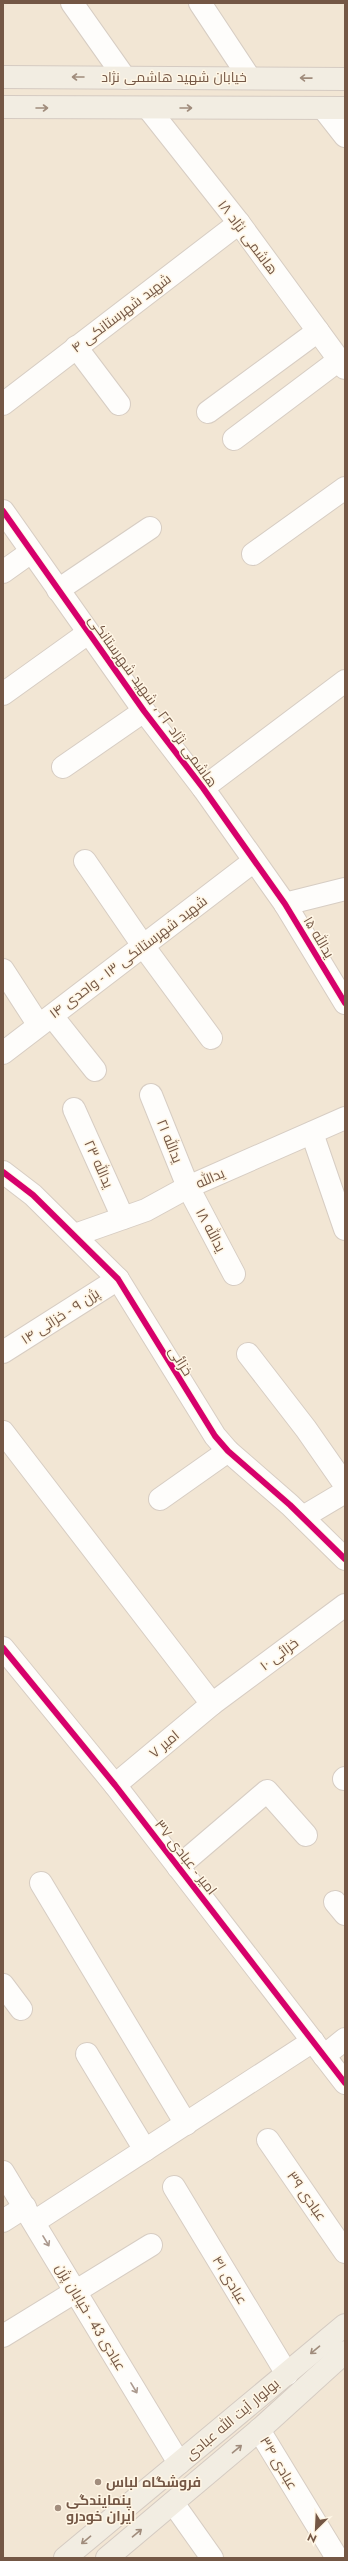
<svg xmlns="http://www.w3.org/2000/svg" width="348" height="2561" font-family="Jost,Cairo,sans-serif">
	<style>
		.residential { fill: #f2e6d4 }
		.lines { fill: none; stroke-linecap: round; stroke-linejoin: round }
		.minor-casing { stroke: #d7cdc3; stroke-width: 24 }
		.major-casing { stroke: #d5cbc2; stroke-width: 24 }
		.minor { stroke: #fefdfb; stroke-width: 22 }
		.major { stroke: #f2ede2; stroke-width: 22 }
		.cycleway-casing { stroke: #fff6e5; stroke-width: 8 }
		.cycleway { stroke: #d6006c; stroke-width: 6 }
		.oneway { stroke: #a08c7c }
		.oneway2 { stroke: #ab998e }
		.poi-dot { fill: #a28d7d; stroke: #fff6e5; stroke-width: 1.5 }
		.labels { text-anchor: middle; stroke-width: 3; stroke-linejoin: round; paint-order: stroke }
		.street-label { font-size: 14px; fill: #745745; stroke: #fff6e5 }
		.poi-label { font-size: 14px; font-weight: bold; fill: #745745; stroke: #fff6e5; text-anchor: start }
	</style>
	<rect width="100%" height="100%" fill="#f6f0e5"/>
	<rect class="residential" x="3" y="3" width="342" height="2555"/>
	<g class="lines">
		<defs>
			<g id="minor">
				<polyline points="72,3 125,78"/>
				<polyline points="200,3 249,77"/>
				<polyline points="148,108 239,223 345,368"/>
				<polyline points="323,108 345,136"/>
				<polyline points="76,347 119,404"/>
				<polyline points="3,404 239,223"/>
				<polyline points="208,412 318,331"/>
				<polyline points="234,439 339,360"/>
				<polyline points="3,511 144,711 203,788 285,904 345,1003"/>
				<polyline points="253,554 345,488"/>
				<polyline points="3,572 31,552"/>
				<polyline points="58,590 150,528"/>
				<polyline points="3,694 88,633"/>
				<polyline points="63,767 144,711"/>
				<polyline points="203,788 345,681"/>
				<polyline points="85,861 144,947 211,1038"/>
				<polyline points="285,904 345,889"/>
				<polyline points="3,970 38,1024"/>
				<polyline points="52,1016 95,1070"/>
				<polyline points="3,1053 254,861"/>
				<polyline points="151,1095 188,1187 234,1274"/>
				<polyline points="74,1109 123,1218"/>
				<polyline points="312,1133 345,1229"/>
				<polyline points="3,1172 33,1195 118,1279 215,1436 228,1451 290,1505 345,1559"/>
				<polyline points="75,1235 146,1210 188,1187 345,1118"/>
				<polyline points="3,1352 118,1279"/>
				<polyline points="248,1354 306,1429 345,1485"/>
				<polyline points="3,1432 212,1704"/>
				<polyline points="160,1499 228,1451"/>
				<polyline points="303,1517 345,1492"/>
				<polyline points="3,1648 115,1785 345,2083"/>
				<polyline points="344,1779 345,1778"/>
				<polyline points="115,1785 212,1704 345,1605"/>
				<polyline points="178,1867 267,1791 306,1835"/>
				<polyline points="41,1883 186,2124"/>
				<polyline points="335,1902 345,1914"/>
				<polyline points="3,1985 21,2009"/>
				<polyline points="87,2054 145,2150"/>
				<polyline points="324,2056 345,2039"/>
				<polyline points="268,2140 345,2252"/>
				<polyline points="3,2172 179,2463"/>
				<polyline points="174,2187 287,2374"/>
				<polyline points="3,2221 25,2207"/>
				<polyline points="34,2222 313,2041"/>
				<polyline points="3,2336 151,2245"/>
				<polyline points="259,2430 337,2558"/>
				<polyline points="173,2503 212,2558"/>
			</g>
			<g id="major">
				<polyline points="3,77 345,79"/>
				<polyline points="3,107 345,108"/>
				<polyline points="65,2558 345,2325"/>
				<polyline points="107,2558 259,2430 345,2352"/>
			</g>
		</defs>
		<use href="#minor" class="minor-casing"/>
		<use href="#major" class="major-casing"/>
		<use href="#minor" class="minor"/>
		<use href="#major" class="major"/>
		<defs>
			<g id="cycleway">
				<polyline points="3,511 144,711 203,788 285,904 345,1003"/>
				<polyline points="3,1172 33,1195 118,1279 215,1436 228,1451 290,1505 345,1559"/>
				<polyline points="3,1648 115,1785 345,2083"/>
			</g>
		</defs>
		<use href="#cycleway" class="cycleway-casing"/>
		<use href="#cycleway" class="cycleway"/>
	</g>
	<defs><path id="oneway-shaft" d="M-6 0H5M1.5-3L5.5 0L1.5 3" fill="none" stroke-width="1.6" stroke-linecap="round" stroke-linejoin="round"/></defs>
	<g class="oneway">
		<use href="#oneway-shaft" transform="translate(78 77) rotate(-180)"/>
		<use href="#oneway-shaft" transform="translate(306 78) rotate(-179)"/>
		<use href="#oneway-shaft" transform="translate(42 108)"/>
		<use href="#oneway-shaft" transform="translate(186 108)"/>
		<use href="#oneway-shaft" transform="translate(315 2350) rotate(140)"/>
		<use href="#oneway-shaft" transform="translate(237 2449) rotate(-40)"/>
		<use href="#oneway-shaft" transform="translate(137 2533) rotate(-40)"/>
		<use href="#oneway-shaft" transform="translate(86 2540) rotate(140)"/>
	</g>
	<g class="oneway2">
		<use href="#oneway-shaft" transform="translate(46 2241) rotate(59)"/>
		<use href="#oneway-shaft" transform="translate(134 2388) rotate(59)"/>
	</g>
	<g class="poi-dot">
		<circle cx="98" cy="2482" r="4"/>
		<circle cx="58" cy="2508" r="4"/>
	</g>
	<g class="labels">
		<g class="street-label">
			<text x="174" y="82">خیابان شهید هاشمی نژاد</text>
			<text transform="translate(248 237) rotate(53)" y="5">هاشمی نژاد ۱۸</text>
			<text transform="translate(121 313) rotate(-37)" y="5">شهید شهرستانکی ۴</text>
			<text transform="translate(153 701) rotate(54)" y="5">هاشمی نژاد ۲۲ ، شهید شهرستانکی</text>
			<text transform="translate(319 937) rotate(59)" y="5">یدالله ۱۵</text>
			<text transform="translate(128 957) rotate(-37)" y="5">شهید شهرستانکی ۱۳ - واحدی ۱۴</text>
			<text transform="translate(170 1141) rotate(68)" y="5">یدالله ۲۱</text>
			<text transform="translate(99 1164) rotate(66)" y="5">یدالله ۲۳</text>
			<text transform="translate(210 1178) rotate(-24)" y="5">یدالله</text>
			<text transform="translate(211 1230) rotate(62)" y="5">یدالله ۱۸</text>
			<text transform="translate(60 1316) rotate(-33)" y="5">پژن ۹ - خزائی ۱۴</text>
			<text transform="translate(181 1361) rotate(58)" y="5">خزائی</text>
			<text transform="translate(279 1654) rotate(-37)" y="5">خزائی ۱۰</text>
			<text transform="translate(164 1744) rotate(-40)" y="5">امیر ۷</text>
			<text transform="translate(186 1857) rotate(52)" y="5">امیر - عبادی ۳۷</text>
			<text transform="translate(307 2196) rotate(55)" y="5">عبادی ۳۹</text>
			<text transform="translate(230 2280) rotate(59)" y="5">عبادی ۴۱</text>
			<text transform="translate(91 2317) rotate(59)" y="5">عبادی 43 - خیابان پژن</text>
			<text transform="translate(232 2419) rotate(-40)" y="5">بولوار آیت الله عبادی</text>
			<text transform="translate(279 2463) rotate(59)" y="5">عبادی ۳۴</text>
		</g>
		<g class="poi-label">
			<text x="106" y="2487">فروشگاه لباس</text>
			<text x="66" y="2505">پنمایندگی<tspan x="66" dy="16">ایران خودرو</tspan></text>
		</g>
	</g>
	<rect width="348" height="2561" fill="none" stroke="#745745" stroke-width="8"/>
	<g transform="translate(316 2529) rotate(204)" stroke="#fff6e5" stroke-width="3" paint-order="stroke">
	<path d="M0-3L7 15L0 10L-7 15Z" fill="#745745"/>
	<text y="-6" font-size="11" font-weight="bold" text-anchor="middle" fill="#745745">N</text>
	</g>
</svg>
